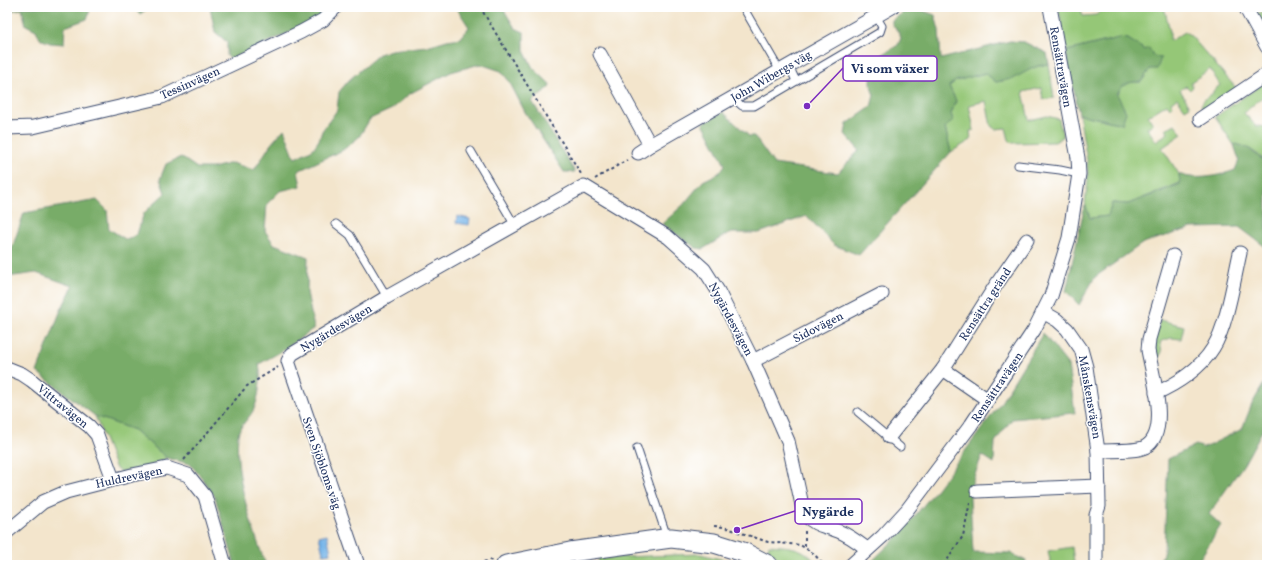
<svg xmlns="http://www.w3.org/2000/svg" width="1274" height="572" font-family="Vollkorn,serif">
	<style>
		.green { fill: #95c777; stroke: #587b6a }
		.forest { fill: #78ac68; stroke: #4a6e63 }
		.water { fill: #75b4e8; stroke: #4872a3 }
		.lines { fill: none; stroke-linecap: round; stroke-linejoin: round }
		.lane-casing { stroke: #3b4a6e; stroke-width: 9 }
		.street-casing { stroke: #3b4a6e; stroke-width: 15 }
		.secondary-casing { stroke: #3b4a6e; stroke-width: 21 }
		.path { stroke: #3b4a6e; stroke-width: 2; stroke-dasharray: 3 3; stroke-linecap: butt }
		.lane { stroke: #fff; stroke-width: 7 }
		.street { stroke: #fff; stroke-width: 13 }
		.secondary { stroke: #fff; stroke-width: 19 }
		.labels { text-anchor: middle; stroke-width: 3; stroke-linejoin: round; paint-order: stroke }
		.street-label { font-size: 12px; fill: #1b2f5e; stroke: #fff }
		.leader { fill: none; stroke: #7b2cbf; stroke-width: 1.5 }
		.callout-dot { fill: #7b2cbf; stroke: #fff; stroke-width: 1.5 }
		.callout { fill: #fff; stroke: #7b2cbf; stroke-width: 1.5 }
		.callout-label { font-size: 13px; text-anchor: middle; font-weight: bold; fill: #1b2f5e }
	</style>
	<rect width="100%" height="100%" fill="#fff"/>
	<filter id="ink" filterUnits="userSpaceOnUse"><feTurbulence type="fractalNoise" baseFrequency=".025" numOctaves="2"/><feDisplacementMap in="SourceGraphic" scale="8" xChannelSelector="R" yChannelSelector="G"/><feConvolveMatrix kernelMatrix="1 2 1 2 8 2 1 2 1" color-interpolation-filters="sRGB"/></filter>
	<filter id="wash" filterUnits="userSpaceOnUse"><feTurbulence type="fractalNoise" baseFrequency=".012" numOctaves="4" result="noise"/><feDisplacementMap in="SourceGraphic" scale="16" xChannelSelector="R" yChannelSelector="G"/><feGaussianBlur stdDeviation="0.9" result="paint"/><feColorMatrix in="noise" values="0 0 0 0 0 0 0 0 0 0 0 0 0 0 0 0 0 1.4 0 .05"/><feComposite in="paint" operator="in"/></filter>
	<g filter="url(#wash)">
		<rect width="100%" height="100%" fill="#f3e5cc"/>
		<g class="green">
			<path d="M1058,7H1073L1074,8L1080,7L1083,16L1096,15L1100,12V7H1164L1170,31V41L1185,32L1190,35L1237,89L1205,111L1201,105L1204,100L1213,93V91L1220,85L1210,69L1191,82L1193,87L1190,90L1186,86L1180,90L1190,106L1185,109L1177,98L1171,102L1173,106L1170,108L1167,104L1148,116L1153,124L1147,128L1156,141L1168,133L1166,129L1175,124L1182,134L1162,148L1179,174L1180,183L1128,204L1112,203L1108,216L1090,218L1085,204L1088,181L1087,160L1079,114L1122,124C1119,104 1109,80 1141,82L1150,69L1153,56L1128,39L1119,38L1067,51Z"/>
			<polygon points="1267,10 1267,36 1256,14"/>
			<path d="M1049,64L1054,98L1043,100L1041,88L1023,92L1029,120L1047,116L1059,119L1063,137L1055,142L1012,143L1009,140L1006,128L995,129L991,126L986,101L969,105L974,130L970,131L971,140L951,152L945,128L953,120L951,114L956,101L949,86L956,81L985,73L996,82C1016,79 1029,66 1049,64Z"/>
			<path d="M1267,81V93L1244,113L1256,126L1267,127V163C1259,155 1245,143 1234,145L1215,117Z"/>
			<polygon points="1160,320 1184,326 1181,339 1171,338 1160,342 1162,352 1158,359 1158,366 1154,340"/>
			<polygon points="95,416 134,430 167,458 150,466 120,472 116,469"/>
			<path d="M769,545C792,547 803,546 818,565H785L768,549Z"/>
			<polygon points="1072,547 1074,562 1051,565 1048,551"/>
			<polygon points="700,554 746,565 599,565 598,558"/>
		</g>
		<g class="forest">
			<polygon points="7,7 91,7 87,19 65,27 64,44 50,43 40,39 36,30 26,25 22,9 9,11 7,38"/>
			<polygon points="132,7 150,7 140,14"/>
			<polygon points="210,7 330,7 319,19 231,59 227,56 227,42 215,32"/>
			<path d="M456,7H502L515,28L524,32V51L533,68L550,84L549,88L532,101L575,172H564L525,112L509,81L501,71L480,64L451,72L411,93L392,109L370,119L359,137L343,150L298,171L301,186L280,191L267,204L265,231L274,244L308,257L307,292L314,328L284,350L259,364C262,376 259,397 254,409C250,418 239,426 238,435C234,475 252,528 266,565H235L215,497L202,478L190,464L167,458L134,430L95,416L37,372L60,312L73,286L36,273L7,277V263L24,213L97,200L107,210L109,229L127,240L137,234L144,213L165,193L160,179L166,164L181,157L197,168H213L232,163L254,170L271,144L284,129L295,158L313,149L319,140L322,131L337,110L339,92L349,80L379,54L391,50L427,46L447,40L461,38L469,27Z"/>
			<path d="M912,7L935,15L939,30L941,59L1010,41L1024,42L1047,53L1049,64C1037,65 1031,69 1020,75C1014,79 1003,81 996,82L985,73L956,81L949,86L956,101L951,114L953,120L945,128L951,152L859,255L834,245L807,216L759,233H729L703,249L696,248L662,224L683,205L703,181L719,173L725,165L703,123L723,112L749,136H754L774,164L830,172L838,173L859,150L845,134L847,124L871,107L874,95C868,83 874,75 869,63L898,45L901,38L899,33L892,24V20Z"/>
			<path d="M1119,38L1128,39L1142,48L1143,50L1149,48L1153,56L1161,58L1157,69H1150L1141,82C1130,81 1122,84 1117,94L1126,112L1122,124L1079,114L1066,54L1067,51Z"/>
			<path d="M1236,144L1248,148L1267,163V248L1239,227L1192,228L1143,243L1095,277L1079,305L1066,291L1085,204L1090,218L1108,216L1112,203L1128,204L1180,184L1179,174C1195,181 1219,176 1235,170L1239,160L1234,145Z"/>
			<polygon points="1043,333 1068,365 1075,413 1012,419 995,442 994,463 982,455 972,483 970,498 973,552 1010,553 1026,561 1025,565 868,565 900,534 936,490 1000,404"/>
			<polygon points="1267,378 1267,422 1244,464 1209,514 1221,525 1196,565 1158,565 1164,551 1168,459 1196,445 1204,448 1242,429 1252,404"/>
		</g>
		<g class="water">
			<polygon points="457,216 470,219 469,225 456,223"/>
			<polygon points="327,534 331,553 323,554 319,536"/>
		</g>
	</g>
	<g filter="url(#ink)">
		<g class="lines">
			<defs>
				<g id="lane">
					<polyline points="743,7 780,71"/>
					<polyline points="789,66 796,81"/>
					<polyline points="733,98 742,106 754,106 880,32 882,26 876,16"/>
					<polyline points="471,151 514,224"/>
					<polyline points="1018,165 1060,170 1079,174"/>
					<polyline points="336,224 350,235 387,297"/>
					<polyline points="858,412 900,447"/>
					<polyline points="637,448 667,537"/>
				</g>
				<g id="street">
					<polyline points="1245,7 1267,47"/>
					<polyline points="600,54 650,145 892,7"/>
					<polyline points="1200,119 1267,74"/>
					<polyline points="7,128 33,127 162,97 301,32 323,20 336,7"/>
					<polyline points="638,153 650,145"/>
					<polyline points="1043,312 1057,320 1067,329 1081,349 1086,367 1098,451 1099,506 1096,515 1096,565"/>
					<polyline points="753,361 882,294"/>
					<polyline points="7,368 22,374 31,380 89,426 97,435 113,479"/>
					<polyline points="943,369 994,288 1027,240"/>
					<path d="M1156,393C1177,384 1201,368 1213,348C1227,326 1234,279 1240,253"/>
					<polyline points="889,437 943,369 988,400"/>
					<path d="M1098,451C1110,450 1135,452 1145,447C1171,433 1152,374 1148,350L1149,339L1173,256"/>
					<polyline points="977,491 1099,486"/>
					<polyline points="7,532 43,502 66,492 132,475 167,468 188,475 205,496 225,565"/>
					<path d="M358,565L288,361L292,354L387,297L584,186L668,237L704,269L718,291L753,361L788,441L804,514C817,527 823,525 838,531C849,535 858,542 867,549"/>
					<polyline points="851,565 883,536 907,510 971,425 1034,330 1051,296 1069,238 1079,174 1078,158 1050,7"/>
				</g>
				<polyline id="secondary" points="506,565 570,552 671,538 714,543 743,552 768,565"/>
			</defs>
			<use href="#lane" class="lane-casing"/>
			<use href="#street" class="street-casing"/>
			<use href="#secondary" class="secondary-casing"/>
			<g class="path">
				<polyline points="480,7 581,174"/>
				<polyline points="595,179 627,160"/>
				<polyline points="184,460 247,386 278,367"/>
				<polyline points="714,526 724,527 768,542 800,545 813,553 824,565"/>
				<polyline points="805,531 805,548"/>
				<polyline points="466,565 493,560"/>
				<polyline points="944,565 963,536 970,502"/>
			</g>
			<use href="#lane" class="lane"/>
			<use href="#street" class="street"/>
			<use href="#secondary" class="secondary"/>
		</g>
	</g>
	<g class="labels">
		<g class="street-label">
			<text transform="translate(1061 67) rotate(80)" y="4">Rensättravägen</text>
			<text transform="translate(771 76) rotate(-30)" y="4">John Wibergs väg</text>
			<text transform="translate(190 83) rotate(-24)" y="4">Tessinvägen</text>
			<text transform="translate(985 304) rotate(-57)" y="4">Rensättra gränd</text>
			<text transform="translate(731 319) rotate(62)" y="4">Nygärdesvägen</text>
			<text transform="translate(818 327) rotate(-27)" y="4">Sidovägen</text>
			<text transform="translate(336 328) rotate(-31)" y="4">Nygärdesvägen</text>
			<text transform="translate(997 387) rotate(-56)" y="4">Rensättravägen</text>
			<text transform="translate(1090 397) rotate(80)" y="4">Månskensvägen</text>
			<text transform="translate(63 406) rotate(39)" y="4">Vittravägen</text>
			<text transform="translate(322 463) rotate(71)" y="4">Sven Sjöbloms väg</text>
			<text transform="translate(129 477) rotate(-12)" y="4">Huldrevägen</text>
		</g>
	</g>
	<path class="leader" d="M807 106L843 68M737 530L795 511"/>
	<g class="callout-dot">
		<circle cx="807" cy="106" r="4"/>
		<circle cx="737" cy="530" r="4"/>
	</g>
	<g class="callout">
		<rect x="843" y="56" width="94" height="25" rx="4"/>
		<rect x="795" y="499" width="67" height="25" rx="4"/>
	</g>
	<g class="callout-label">
		<text x="890" y="73">Vi som växer</text>
		<text x="828" y="516">Nygärde</text>
	</g>
	<rect width="1274" height="572" fill="none" stroke="#fff" stroke-width="24"/>
</svg>
